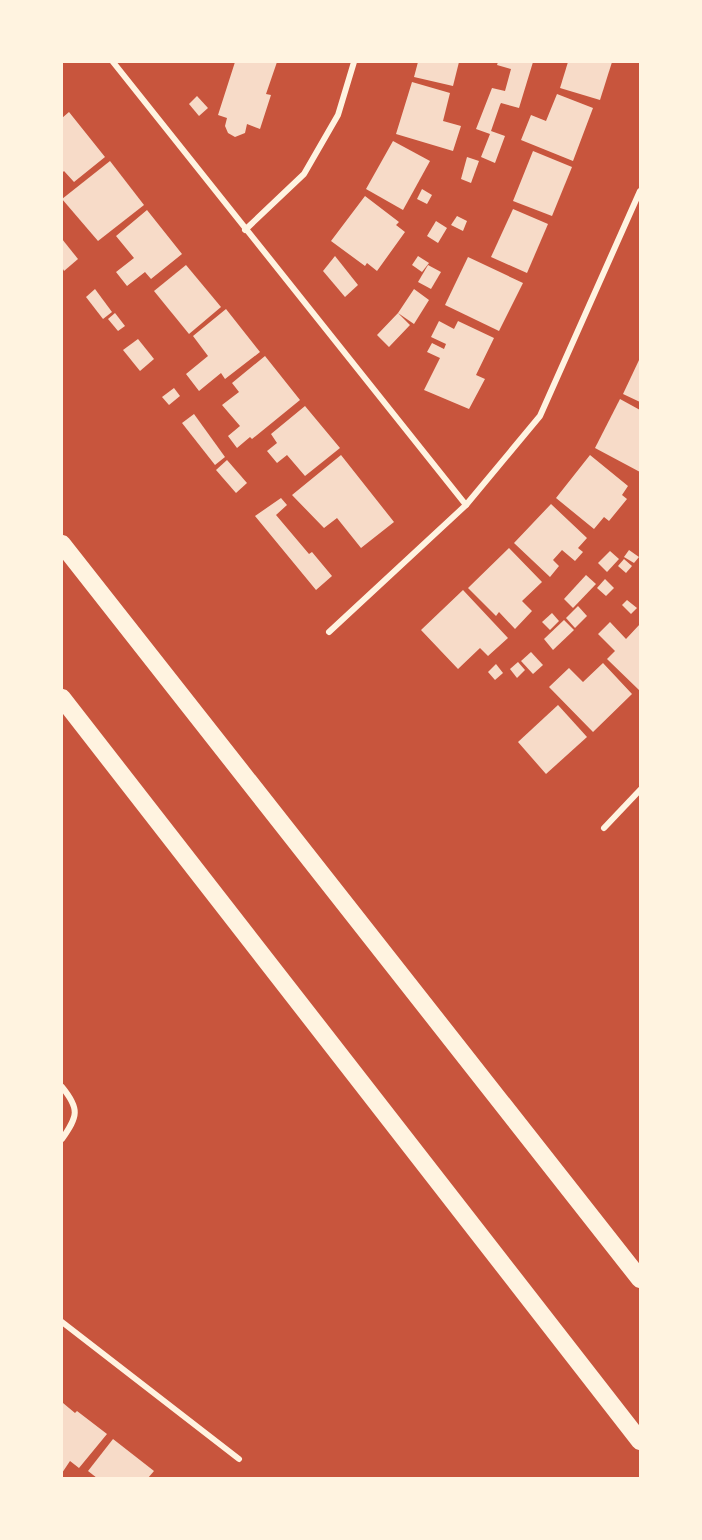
<svg xmlns="http://www.w3.org/2000/svg" width="702" height="1540" font-family="Montserrat,sans-serif">
	<style>
		.building { fill: #f7dbc8 }
		.lines { fill: none; stroke-linecap: round; stroke-linejoin: round }
		.minor { stroke: #fff3e0; stroke-width: 6 }
		.motorway { stroke: #fff3e0; stroke-width: 18 }
	</style>
	<rect width="100%" height="100%" fill="#c8553d"/>
	<g class="building">
		<polygon points="235,62 277,62 266,94 271,95 260,129 247,124 245,133 235,137 228,133 225,126 227,118 218,115"/>
		<polygon points="418,62 459,62 453,86 414,77"/>
		<polygon points="498,62 533,62 519,108 501,103 500,105 491,131 505,136 495,163 481,157 490,134 476,129 492,88 505,91 511,69 497,65"/>
		<polygon points="568,62 612,62 600,100 560,88"/>
		<polygon points="412,82 450,93 443,121 461,126 453,151 396,134"/>
		<polygon points="557,94 593,108 573,161 521,140 531,115 546,121"/>
		<polygon points="197,96 208,108 199,116 189,104"/>
		<polygon points="69,112 105,157 74,182 64,171 62,173 62,118"/>
		<polygon points="393,141 430,161 403,210 366,189"/>
		<polygon points="533,151 572,167 552,216 513,201"/>
		<polygon points="467,157 479,161 471,183 461,179"/>
		<polygon points="110,161 144,205 98,241 62,199"/>
		<polygon points="422,189 432,195 427,204 417,199"/>
		<polygon points="365,196 399,222 396,225 405,232 377,271 367,263 365,266 331,241"/>
		<polygon points="513,209 548,224 527,273 491,257"/>
		<polygon points="147,210 182,254 151,279 145,272 127,286 116,272 134,258 116,236"/>
		<polygon points="457,216 467,221 463,231 451,225"/>
		<polygon points="436,221 447,228 438,243 427,236"/>
		<polygon points="62,239 78,259 64,271 62,267"/>
		<polygon points="335,256 358,285 345,297 323,271"/>
		<polygon points="418,256 429,263 422,272 412,265"/>
		<polygon points="468,257 523,283 499,331 445,305"/>
		<polygon points="186,265 221,307 189,334 154,291"/>
		<polygon points="428,265 441,272 431,289 418,282"/>
		<polygon points="95,289 112,312 103,319 86,297"/>
		<polygon points="414,289 429,300 414,324 398,313 410,325 389,347 377,335 398,313"/>
		<polygon points="226,309 260,352 225,379 221,373 199,391 186,374 208,356 193,336"/>
		<polygon points="115,313 125,326 118,331 108,319"/>
		<polygon points="439,321 454,329 458,321 494,338 476,375 485,379 469,409 424,390 440,358 427,352 432,343 444,349 446,344 431,337"/>
		<polygon points="138,339 154,359 140,371 123,350"/>
		<polygon points="265,356 300,400 252,439 250,437 237,448 228,436 240,426 222,405 239,392 232,383"/>
		<polygon points="640,358 640,402 623,394"/>
		<polygon points="174,388 180,396 169,405 162,397"/>
		<polygon points="620,399 640,410 640,472 595,448"/>
		<polygon points="305,406 340,448 305,476 287,455 277,463 267,451 277,443 271,434"/>
		<polygon points="194,414 225,457 215,465 182,423"/>
		<polygon points="341,455 394,522 361,548 337,518 324,528 292,495"/>
		<polygon points="590,455 628,486 622,495 627,499 609,521 604,517 594,529 556,498"/>
		<polygon points="227,460 247,483 236,493 216,470"/>
		<polygon points="281,498 287,505 276,515 309,554 312,552 332,576 316,590 255,516"/>
		<polygon points="551,504 587,538 578,548 583,552 575,561 562,550 553,560 559,566 550,577 514,543"/>
		<polygon points="509,548 542,582 522,601 532,611 515,629 499,612 496,616 468,588"/>
		<polygon points="629,550 639,557 634,563 624,557"/>
		<polygon points="610,551 619,559 607,572 598,563"/>
		<polygon points="624,559 632,566 626,573 618,566"/>
		<polygon points="586,575 596,584 573,608 564,599"/>
		<polygon points="605,579 614,588 606,596 597,588"/>
		<polygon points="463,590 508,638 488,656 480,648 458,669 421,630"/>
		<polygon points="627,600 637,608 631,614 622,605"/>
		<polygon points="578,606 587,616 575,628 566,618"/>
		<polygon points="552,613 559,621 550,630 542,622"/>
		<polygon points="564,620 574,630 553,650 544,639"/>
		<polygon points="610,622 626,639 640,624 640,691 607,659 615,651 598,634"/>
		<polygon points="531,652 543,665 533,674 521,661"/>
		<polygon points="518,662 525,670 517,678 510,669"/>
		<polygon points="603,663 632,694 593,732 549,687 569,668 583,682"/>
		<polygon points="496,664 503,673 495,680 488,672"/>
		<polygon points="558,705 587,737 546,774 518,742"/>
		<polygon points="63,1403 75,1413 77,1411 107,1434 79,1468 70,1461 62,1473"/>
		<polygon points="113,1439 154,1471 148,1478 97,1478 88,1471"/>
	</g>
	<g class="lines">
		<g class="minor">
			<polyline points="113,62 466,505"/>
			<polyline points="245,230 304,174 338,115 354,62"/>
			<polyline points="329,632 466,505 540,416 640,191"/>
			<polyline points="604,828 640,790"/>
			<path d="M62,1087C80,1109 78,1116 62,1139"/>
			<polyline points="62,1322 239,1459"/>
		</g>
		<g class="motorway">
			<polyline points="62,544 640,1279"/>
			<polyline points="62,698 640,1441"/>
		</g>
	</g>
	<rect width="702" height="1540" fill="none" stroke="#fff3e0" stroke-width="126"/>
</svg>
